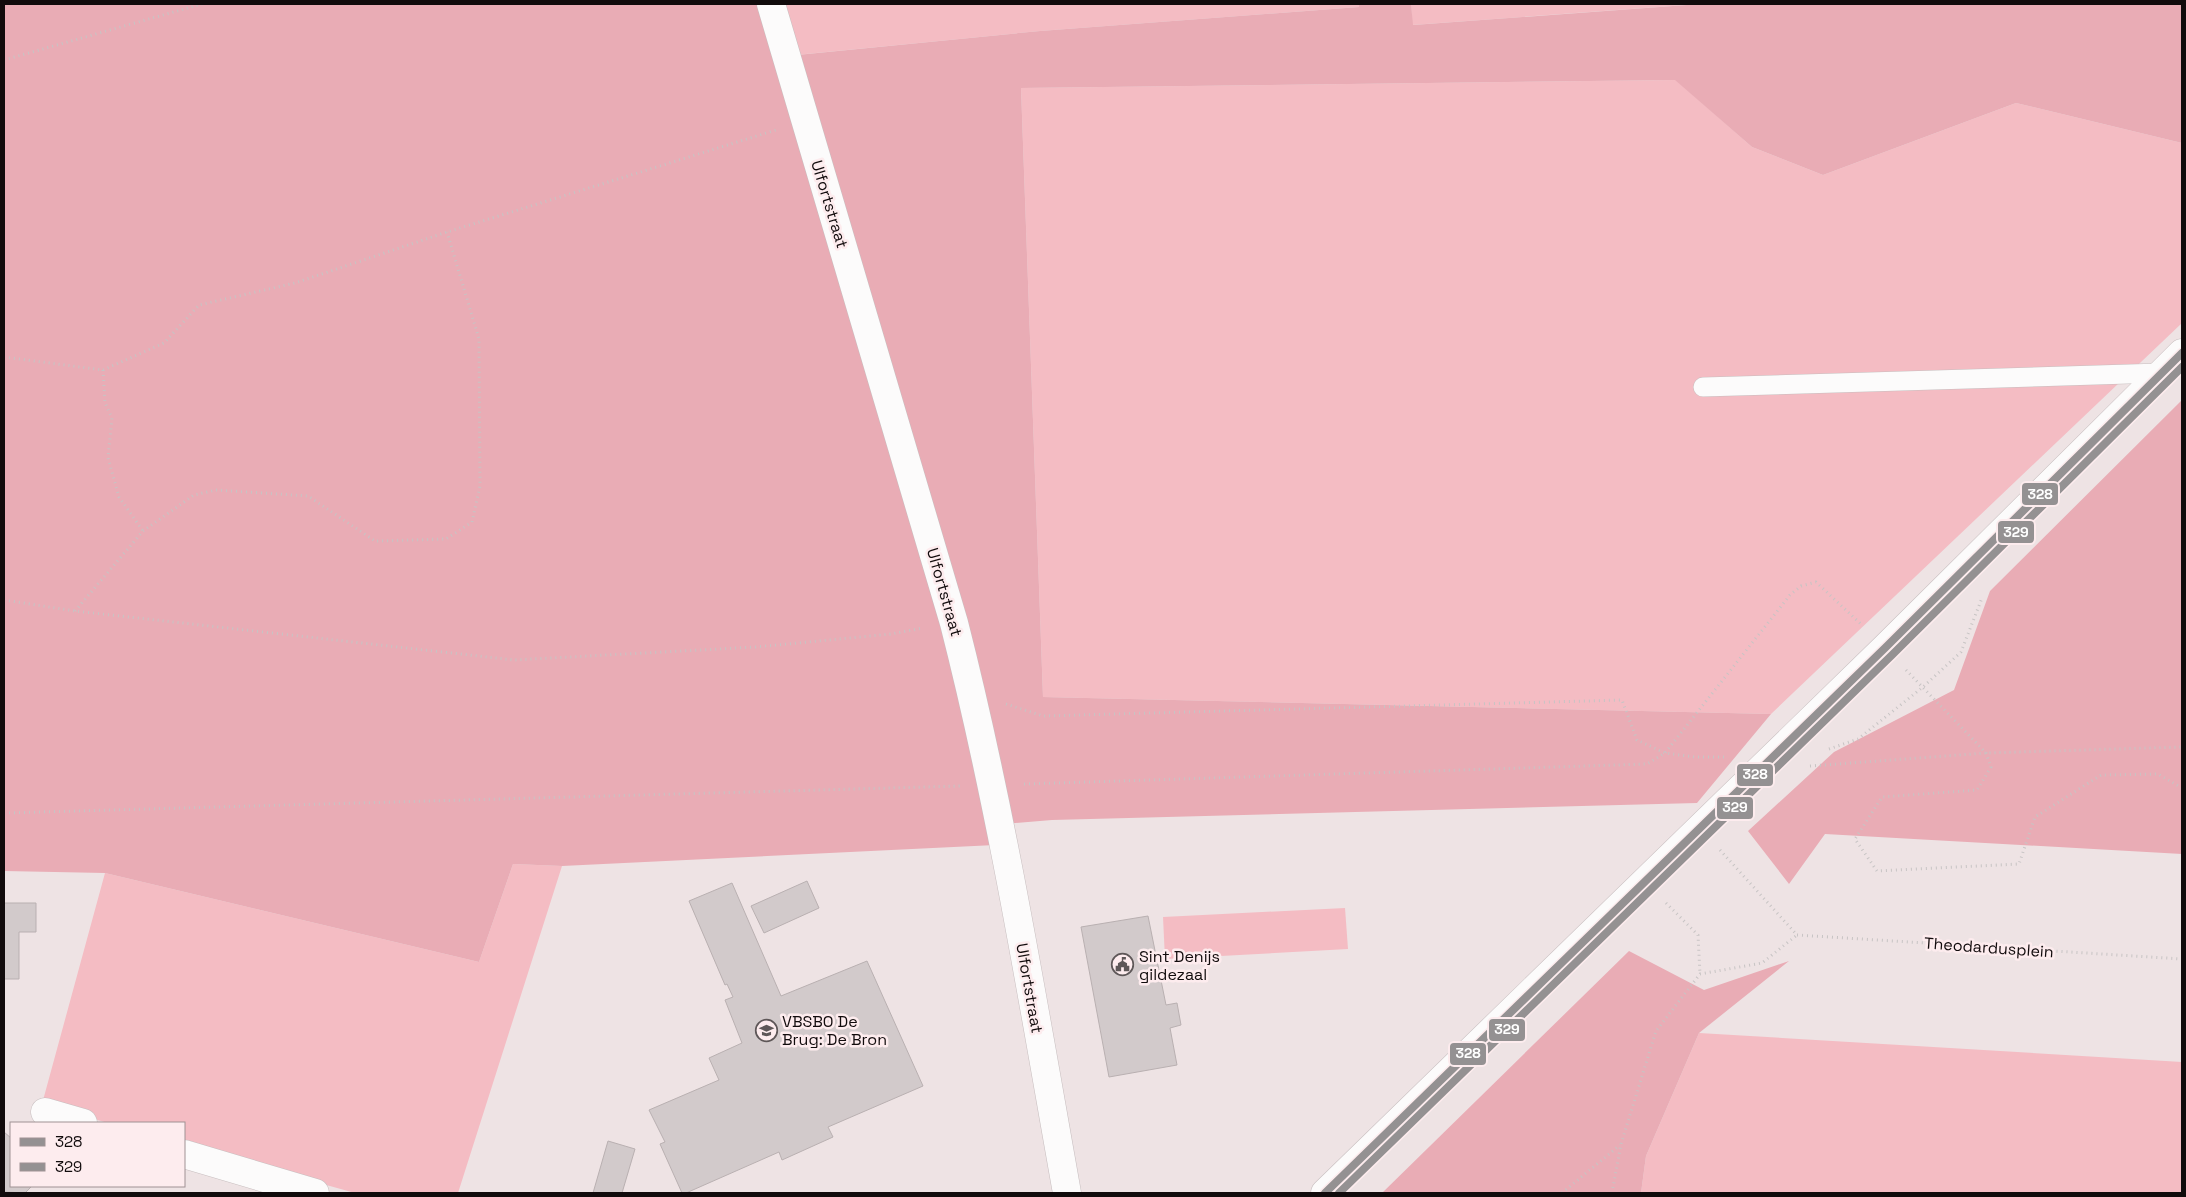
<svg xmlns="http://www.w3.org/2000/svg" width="2186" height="1197" font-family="'Space Grotesk',sans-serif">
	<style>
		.green { fill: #f4bcc3 }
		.forest { fill: #e9acb5 }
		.building { fill: #d2cacb; stroke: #b9b0b1 }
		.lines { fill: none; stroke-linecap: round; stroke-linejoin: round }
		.lane-casing { stroke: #c7bebf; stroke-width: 20 }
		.street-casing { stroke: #c7bebf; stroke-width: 29 }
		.secondary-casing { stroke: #c7bebf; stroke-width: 29 }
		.path { stroke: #c7c4c4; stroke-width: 3; stroke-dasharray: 1 4; stroke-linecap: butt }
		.lane { stroke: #fcfbfb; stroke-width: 19 }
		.street { stroke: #fcfbfb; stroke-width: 28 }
		.secondary { stroke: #fcfbfb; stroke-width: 28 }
		.bus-1-casing { stroke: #fdecee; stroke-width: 11 }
		.bus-2-casing { stroke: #fdecee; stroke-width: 11 }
		.bus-1 { stroke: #949192; stroke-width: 8 }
		.bus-2 { stroke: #949192; stroke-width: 8 }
		.labels { text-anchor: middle; stroke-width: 5; stroke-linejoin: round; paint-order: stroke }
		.street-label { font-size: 16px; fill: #110b0c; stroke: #fdecee }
		.poi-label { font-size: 16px; fill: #110b0c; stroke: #fdecee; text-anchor: start }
		.line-badge { stroke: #fdecee; stroke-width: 2 }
		.badge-label { font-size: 14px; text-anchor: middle; font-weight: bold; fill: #fff }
	</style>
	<rect width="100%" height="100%" fill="#eee3e4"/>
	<g class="green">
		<polygon points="782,4 1359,4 1359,7 1040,31 796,55"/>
		<polygon points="1411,4 1700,4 1412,25"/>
		<polygon points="1676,80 1752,147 1823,175 2016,103 2182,143 2182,323 1771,714 1043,697 1021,88"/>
		<polygon points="513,864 562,866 458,1193 355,1193 184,1145 184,1123 108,1123 42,1104 105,873 479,962"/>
		<polygon points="1345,908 1348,949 1165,959 1163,917"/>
		<polygon points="1699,1033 2182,1062 2182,1193 1641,1193 1646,1156"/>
	</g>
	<g class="forest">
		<polygon points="4,4 782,4 797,55 1040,31 1359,7 1359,4 1411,4 1413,25 1700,4 2182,4 2182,143 2016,103 1823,175 1752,147 1675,80 1021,88 1043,697 1771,714 1697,803 1052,820 992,825 995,845 562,866 513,864 479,962 105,873 4,871"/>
		<polygon points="2182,400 2182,854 1825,834 1789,884 1748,831 1834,752 1954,690 1990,591"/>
		<polygon points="1629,951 1704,990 1789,961 1699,1033 1646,1156 1641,1193 1382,1193"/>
	</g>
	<g class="building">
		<polygon points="807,881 819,908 764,933 751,906"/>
		<polygon points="732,883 781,996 867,961 923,1086 828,1127 833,1137 782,1160 779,1152 686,1193 682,1193 660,1144 665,1142 649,1110 719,1080 709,1058 742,1043 725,1000 733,997 727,984 725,985 689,901"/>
		<polygon points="4,903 36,903 36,932 19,932 19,979 4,979"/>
		<polygon points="1148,916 1166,1005 1177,1003 1181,1025 1170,1028 1177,1065 1109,1077 1081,927"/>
		<polygon points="4,1132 11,1138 11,1186 32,1186 25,1193 4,1192"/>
		<polygon points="608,1141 635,1149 622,1193 593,1193"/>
	</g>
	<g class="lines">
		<defs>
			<polyline id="lane" points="1703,387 2161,373"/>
			<g id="street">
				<path d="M771,4L954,623C1002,811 1033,1003 1067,1193"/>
				<polyline points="45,1112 83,1123"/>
				<polyline points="184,1154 315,1193"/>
			</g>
			<polyline id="secondary" points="1325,1193 1885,648 2182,353"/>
		</defs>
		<use href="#lane" class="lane-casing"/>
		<use href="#street" class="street-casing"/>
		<use href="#secondary" class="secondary-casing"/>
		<g class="path">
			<polyline points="4,60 202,4"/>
			<polyline points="4,357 103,370 164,343 199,305 295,283 447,232 776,130"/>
			<polyline points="103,370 105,403 112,418 108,458 119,497 143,531"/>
			<polyline points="4,600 75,611 514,660 756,647 891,634 923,628"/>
			<polyline points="75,611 143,531 194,495 216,490 308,496 375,541 446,539 472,522 480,486 479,339 447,232"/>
			<polyline points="1906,670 1986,753 1991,767 1977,790 1882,797 1855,839 1877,871 2019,864 2035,817 2101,775 2158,774 2182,788"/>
			<polyline points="1006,704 1043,716 1622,700 1637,740 1665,753 1695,757 1726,757"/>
			<polyline points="1829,749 1858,739 1923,687 1961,652 1982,598"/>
			<polyline points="1810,766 1986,753 2182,747"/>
			<polyline points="1024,784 1647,764 1665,753 1790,595 1801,586 1816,582 1863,626"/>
			<polyline points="4,813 960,786"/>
			<polyline points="1720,850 1797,935"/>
			<polyline points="1666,903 1698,935 1700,974"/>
			<polyline points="1797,935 2182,959"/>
			<polyline points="1562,1193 1620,1145"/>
			<polyline points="1612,1193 1621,1144 1656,1031 1700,974 1762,963 1797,935"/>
		</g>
		<use href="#lane" class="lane"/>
		<use href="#street" class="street"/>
		<use href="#secondary" class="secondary"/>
		<defs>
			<polyline id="bus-1" points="1325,1193 1885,648 2182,353"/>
			<polyline id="bus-2" points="1339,1193 1892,655 2182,367"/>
		</defs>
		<use href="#bus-1" class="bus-1-casing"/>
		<use href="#bus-2" class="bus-2-casing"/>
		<use href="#bus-1" class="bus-1"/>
		<use href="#bus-2" class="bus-2"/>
	</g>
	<defs>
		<symbol id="civic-ring" viewBox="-11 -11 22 22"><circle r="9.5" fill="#fdecee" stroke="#5e5758" stroke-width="1.5"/><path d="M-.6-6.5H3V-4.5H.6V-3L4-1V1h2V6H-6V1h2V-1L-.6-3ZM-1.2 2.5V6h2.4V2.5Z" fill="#5e5758"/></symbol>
		<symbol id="school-ring" viewBox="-11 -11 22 22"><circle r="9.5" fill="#fdecee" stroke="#5e5758" stroke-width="1.5"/><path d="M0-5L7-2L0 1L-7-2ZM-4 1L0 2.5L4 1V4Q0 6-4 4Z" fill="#5e5758"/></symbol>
	</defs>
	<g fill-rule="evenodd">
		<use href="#civic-ring" x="1110" y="952" width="25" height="25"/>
		<use href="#school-ring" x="754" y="1018" width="25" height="25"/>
	</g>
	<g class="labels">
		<g class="street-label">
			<text transform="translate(830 204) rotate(73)" y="6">Ulfortstraat</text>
			<text transform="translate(945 592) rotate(74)" y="6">Ulfortstraat</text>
			<text transform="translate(1989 947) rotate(4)" y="6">Theodardusplein</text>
			<text transform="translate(1030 988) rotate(80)" y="6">Ulfortstraat</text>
		</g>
		<g class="poi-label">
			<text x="1139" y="962">Sint Denijs<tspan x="1139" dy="18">gildezaal</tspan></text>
			<text x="782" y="1027">VBSBO De<tspan x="782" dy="18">Brug: De Bron</tspan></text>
		</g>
	</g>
	<g class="line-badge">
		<rect x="2021" y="482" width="38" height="24" rx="5" fill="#949192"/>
		<rect x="1997" y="520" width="38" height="24" rx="5" fill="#949192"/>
		<rect x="1736" y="763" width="38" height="24" rx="5" fill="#949192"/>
		<rect x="1716" y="796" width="38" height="24" rx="5" fill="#949192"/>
		<rect x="1488" y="1018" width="38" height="24" rx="5" fill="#949192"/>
		<rect x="1449" y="1042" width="38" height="24" rx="5" fill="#949192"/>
	</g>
	<g class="badge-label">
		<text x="2040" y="499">328</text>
		<text x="2016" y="537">329</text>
		<text x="1755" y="779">328</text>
		<text x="1735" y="812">329</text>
		<text x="1507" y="1034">329</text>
		<text x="1468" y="1058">328</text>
	</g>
	<rect width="2186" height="1197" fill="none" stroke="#110b0c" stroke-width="10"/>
	<rect x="10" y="1122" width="175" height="65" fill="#fdecee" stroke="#9f9294"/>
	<rect x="20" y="1138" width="25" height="8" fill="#949192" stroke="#9f9294"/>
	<text x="55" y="1147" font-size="15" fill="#110b0c">328</text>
	<rect x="20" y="1163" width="25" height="8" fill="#949192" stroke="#9f9294"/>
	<text x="55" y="1172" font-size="15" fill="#110b0c">329</text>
</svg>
